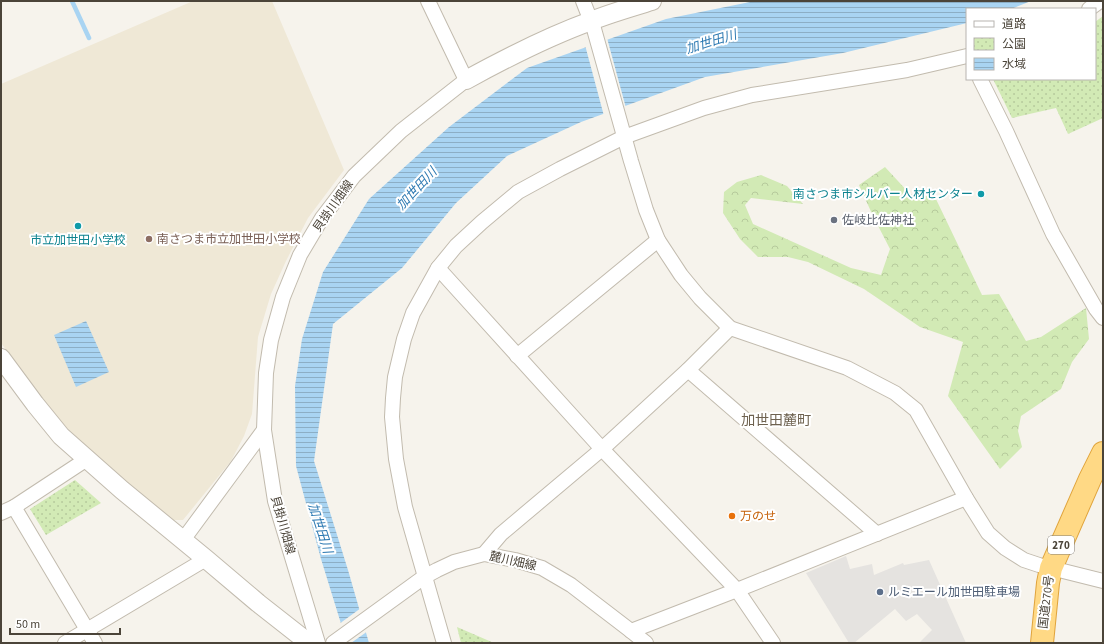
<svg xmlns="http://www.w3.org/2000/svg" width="1104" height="644" font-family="'Source Sans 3','Noto Sans JP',sans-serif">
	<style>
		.education { fill: #efe8d6 }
		.forest { fill: url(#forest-crowns) }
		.park { fill: url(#park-dots) }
		.parking { fill: #e5e3e0 }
		.water { fill: url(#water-rules) }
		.pier { fill: #f6f3ec }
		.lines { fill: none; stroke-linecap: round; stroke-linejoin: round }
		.stream { stroke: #a9d4f2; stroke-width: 4.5 }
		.minor-casing { stroke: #c2bbae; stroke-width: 16 }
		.tertiary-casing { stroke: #c2bbae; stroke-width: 20 }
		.trunk-casing { stroke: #e0a43c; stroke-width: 24 }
		.minor { stroke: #fff; stroke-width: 14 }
		.tertiary { stroke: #fff; stroke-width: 18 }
		.trunk { stroke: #ffd985; stroke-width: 22 }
		.culture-dot { fill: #0f9aa8; stroke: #fff; stroke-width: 1.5 }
		.worship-dot { fill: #6b7280; stroke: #fff; stroke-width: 1.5 }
		.education-dot { fill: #8d6e63; stroke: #fff; stroke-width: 1.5 }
		.food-dot { fill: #e8710a; stroke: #fff; stroke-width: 1.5 }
		.service-dot { fill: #5c6f8a; stroke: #fff; stroke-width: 1.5 }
		.labels { text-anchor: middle; stroke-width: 4; stroke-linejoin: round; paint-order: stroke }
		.shield { fill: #fff; stroke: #817c74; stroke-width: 1 }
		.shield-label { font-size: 11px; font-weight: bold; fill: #4b4439 }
		.culture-label { font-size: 12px; fill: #0d838f; stroke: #fff; text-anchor: end }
		.street-label { font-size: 12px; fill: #4b4439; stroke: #fff }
		.worship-label { font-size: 12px; fill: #5b616d; stroke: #fff; text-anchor: start }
		.education-label { font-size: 12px; fill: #785e54; stroke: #fff; text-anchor: start }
		.food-label { font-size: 12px; fill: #c56008; stroke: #fff; text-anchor: start }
		.service-label { font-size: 12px; fill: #4e5e75; stroke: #fff; text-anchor: start }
		.water-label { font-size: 13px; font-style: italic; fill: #2e7ab2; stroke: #fff }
		.quarter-label { font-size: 14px; fill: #6e6250; stroke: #fff }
	</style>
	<defs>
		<pattern id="forest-crowns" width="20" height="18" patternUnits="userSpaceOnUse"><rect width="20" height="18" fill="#d2eab5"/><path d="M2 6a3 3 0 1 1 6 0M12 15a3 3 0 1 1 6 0" fill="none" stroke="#b6ca9c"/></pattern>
		<pattern id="park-dots" width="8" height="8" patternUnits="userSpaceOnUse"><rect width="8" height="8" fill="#d2eab5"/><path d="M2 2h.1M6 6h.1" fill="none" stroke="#b6ca9c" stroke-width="1.8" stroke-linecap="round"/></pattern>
		<pattern id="water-rules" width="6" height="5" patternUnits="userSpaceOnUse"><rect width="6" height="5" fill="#a9d4f2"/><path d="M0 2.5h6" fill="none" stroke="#8caec5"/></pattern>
	</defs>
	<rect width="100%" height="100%" fill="#f6f3ec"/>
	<polygon class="education" points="193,1 272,1 344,170 308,218 286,261 271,294 258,337 252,414 244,436 231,461 183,520 173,520 90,452 52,412 1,343 1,84"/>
	<polygon class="forest" points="885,167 910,194 935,197 982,295 999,294 1026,341 1041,337 1086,308 1089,339 1072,362 1061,389 1021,416 1018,431 1022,447 1000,469 948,396 963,342 920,327 864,289 808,262 788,257 758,257 740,239 723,213 724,192 737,182 761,175 787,186 803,204 751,198 745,205 753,224 851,268 881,275 890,249 873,216 859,185"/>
	<g class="park">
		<polygon points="1103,16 1103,118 1068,134 1056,108 1012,118 993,79 1095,79 1095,22"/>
		<polygon points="75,480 101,503 46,535 30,509"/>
		<polygon points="457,627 494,643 461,643"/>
	</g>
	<polygon class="parking" points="846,556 850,569 872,564 874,575 903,563 904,565 929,560 966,643 919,643 932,630 917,614 906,621 895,609 854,643 849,643 806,573"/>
	<g class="water">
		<polygon points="755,1 1031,1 1011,9 967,9 967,23 843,53 705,77 581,122 507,156 456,203 402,268 333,324 314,461 348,570 369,643 347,643 321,559 296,466 295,386 302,339 323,272 369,199 449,127 527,68 666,19"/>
		<polygon points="86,321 109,372 76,387 54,335"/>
	</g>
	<g class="pier">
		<polygon points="607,38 626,108 604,116 585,45"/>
		<polygon points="361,608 368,631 351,643 345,643 339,624"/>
	</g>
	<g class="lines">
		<polyline class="stream" points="72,1 89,38"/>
		<defs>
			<g id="minor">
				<polyline points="583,1 594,29 631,161 646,210 658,240 681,275 700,298 730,328 847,368 895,393 916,410 966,498 988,533 1005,548 1024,560 1039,565 1103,581"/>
				<polyline points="1089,9 1100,1"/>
				<polyline points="980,79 1006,131 1053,234 1096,309 1103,318"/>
				<polyline points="438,268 602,449 737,590 773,643"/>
				<polyline points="517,356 658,240"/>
				<polyline points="688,370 877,534"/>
				<polyline points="87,459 14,507 95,643"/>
				<polyline points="1,513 14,507"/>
				<polyline points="183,540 264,430"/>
				<polyline points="484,554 501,534 602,449 688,370 730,328"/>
				<polyline points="631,631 737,590 966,498"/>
				<polyline points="65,643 206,559"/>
				<polyline points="318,643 275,501 264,430 266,373 271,340 283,297 300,255 322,218 354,176 401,131 466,80 428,1"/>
				<polyline points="333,643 424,577 437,570 454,562 484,554 515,560 542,568 571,585 631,631 646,643"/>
				<polyline points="444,643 405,507 396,459 392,417 393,398 395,377 404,339 413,313 438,268 456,246 482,222 518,192 560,169 624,137 704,108 752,95 907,70 967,56"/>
			</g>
			<g id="tertiary">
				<path d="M466,80C506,58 547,37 591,21C611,13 632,7 652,1"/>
				<polyline points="1,358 35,404 61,436 122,490 206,559 258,603 309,643"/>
			</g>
			<polyline id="trunk" points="1042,643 1048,583 1051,568 1090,479 1103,453"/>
		</defs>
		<use href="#minor" class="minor-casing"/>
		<use href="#tertiary" class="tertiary-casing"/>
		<use href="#trunk" class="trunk-casing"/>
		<use href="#minor" class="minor"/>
		<use href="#tertiary" class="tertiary"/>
		<use href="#trunk" class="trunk"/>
	</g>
	<g class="culture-dot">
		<circle cx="981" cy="194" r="4"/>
		<circle cx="78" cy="226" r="4"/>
	</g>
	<circle class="worship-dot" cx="834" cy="220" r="4"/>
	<circle class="education-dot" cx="149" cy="239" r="4"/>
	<circle class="food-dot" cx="732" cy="516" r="4"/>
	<circle class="service-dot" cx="880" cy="592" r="4"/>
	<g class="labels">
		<rect class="shield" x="1048" y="536" width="26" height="18" rx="3"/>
		<g class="shield-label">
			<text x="1061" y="549">270</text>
		</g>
		<g class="culture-label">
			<text x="973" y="198">南さつま市シルバー人材センター</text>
			<text x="78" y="244" text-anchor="middle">市立加世田小学校</text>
		</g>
		<g class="street-label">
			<text transform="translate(333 206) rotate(-55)" y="4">貝掛川畑線</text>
			<text transform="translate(283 525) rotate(74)" y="4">貝掛川畑線</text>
			<text transform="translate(513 561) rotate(13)" y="4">麓川畑線</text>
			<text transform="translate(1046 602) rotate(-83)" y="4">国道270号</text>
		</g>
		<g class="worship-label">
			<text x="842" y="224">佐岐比佐神社</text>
		</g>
		<g class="education-label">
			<text x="157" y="243">南さつま市立加世田小学校</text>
		</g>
		<g class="food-label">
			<text x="740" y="520">万のせ</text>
		</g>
		<g class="service-label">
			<text x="888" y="596">ルミエール加世田駐車場</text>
		</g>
		<g class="water-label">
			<text transform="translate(711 41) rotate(-17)" y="5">加世田川</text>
			<text transform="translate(416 188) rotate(-47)" y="5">加世田川</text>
			<text transform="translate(321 528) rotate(72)" y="5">加世田川</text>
		</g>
		<g class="quarter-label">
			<text x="776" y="425">加世田麓町</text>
		</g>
	</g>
	<rect width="1104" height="644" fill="none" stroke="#4b4439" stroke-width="4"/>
	<rect x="966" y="8" width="130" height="72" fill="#ffffff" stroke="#b7b4b0"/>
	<rect x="974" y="21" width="20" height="6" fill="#ffffff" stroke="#b7b4b0"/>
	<text x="1002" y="28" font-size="12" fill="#4b4439">道路</text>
	<rect x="974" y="38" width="20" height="12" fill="url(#park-dots)" stroke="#b7b4b0"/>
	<text x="1002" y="48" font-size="12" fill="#4b4439">公園</text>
	<rect x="974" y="58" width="20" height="12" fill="url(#water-rules)" stroke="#b7b4b0"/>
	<text x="1002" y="68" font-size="12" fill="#4b4439">水域</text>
	<path d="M10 628v6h110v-6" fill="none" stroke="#4b4439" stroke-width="2"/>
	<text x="16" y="628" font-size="12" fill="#4b4439" stroke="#ffffff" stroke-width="3" paint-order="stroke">50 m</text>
</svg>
